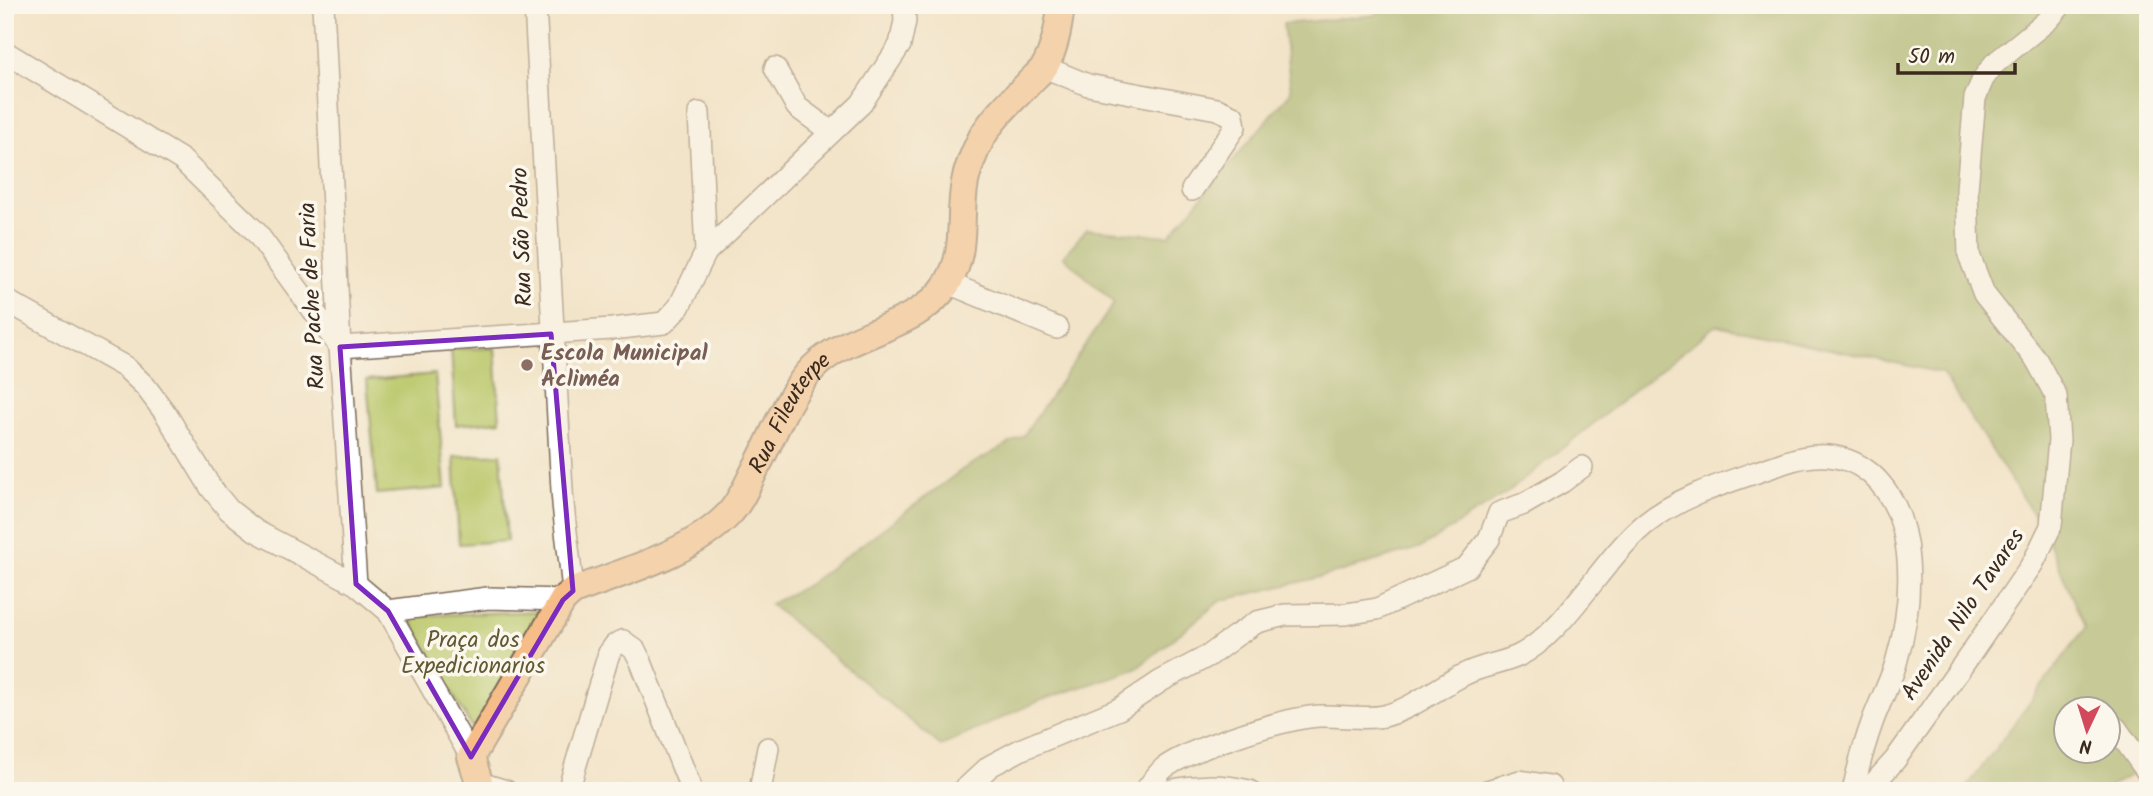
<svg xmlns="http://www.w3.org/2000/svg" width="2153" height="796" font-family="Kalam,sans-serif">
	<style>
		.green { fill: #b9c667; stroke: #7a7842; stroke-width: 2 }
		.forest { fill: #92ab5c; stroke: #666a3d; stroke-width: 2; fill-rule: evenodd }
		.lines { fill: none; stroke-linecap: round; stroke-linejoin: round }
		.minor-casing { stroke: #7b6b5a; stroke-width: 24 }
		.major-casing { stroke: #7b6b5a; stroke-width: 30 }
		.minor { stroke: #fff; stroke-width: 21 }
		.major { stroke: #f7bd88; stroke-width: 26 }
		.marked { fill: none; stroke: #7b2cbf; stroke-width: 5; stroke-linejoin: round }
		.education-dot { fill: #8d6e63; stroke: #fbf7ec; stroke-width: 2.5 }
		.labels { text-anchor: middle; stroke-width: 7; stroke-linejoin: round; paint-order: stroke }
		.street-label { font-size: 23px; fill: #3b2a1e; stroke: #fbf7ec }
		.education-label { font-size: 23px; font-weight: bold; fill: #785e54; stroke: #fbf7ec; text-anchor: start }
		.park-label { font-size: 23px; fill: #615934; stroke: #fbf7ec }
	</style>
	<rect width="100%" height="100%" fill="#fbf7ec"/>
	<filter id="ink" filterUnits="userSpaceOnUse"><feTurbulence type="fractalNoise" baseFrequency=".0143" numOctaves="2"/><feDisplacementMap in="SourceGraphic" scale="14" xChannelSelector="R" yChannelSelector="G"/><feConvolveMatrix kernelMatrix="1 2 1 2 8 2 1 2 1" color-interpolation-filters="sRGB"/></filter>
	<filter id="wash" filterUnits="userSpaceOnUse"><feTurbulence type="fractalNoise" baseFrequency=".00686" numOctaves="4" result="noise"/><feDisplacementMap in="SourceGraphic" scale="28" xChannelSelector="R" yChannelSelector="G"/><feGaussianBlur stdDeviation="1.57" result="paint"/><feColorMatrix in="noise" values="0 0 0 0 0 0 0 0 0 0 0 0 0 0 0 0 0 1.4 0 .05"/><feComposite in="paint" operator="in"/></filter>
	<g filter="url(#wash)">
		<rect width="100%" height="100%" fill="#f2e4c8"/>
		<g class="green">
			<polygon points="495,348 500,421 456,425 451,349"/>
			<polygon points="435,374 445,488 377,494 367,380"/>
			<polygon points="501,454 507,541 459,544 454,457"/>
			<polygon points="542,611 474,731 408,616"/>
		</g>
		<path class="forest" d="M1378,5H2148V765L2102,791H1970L1967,787L2085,628L2045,533L1942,373L1716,325L1508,492L1422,547L1333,574L1220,601L1136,669L1039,701L941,746L770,604L806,586L963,469L1024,435L1114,303L1063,256L1087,229L1169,236L1291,92L1283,24L1376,15ZM2066,708H2108V750H2066Z"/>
	</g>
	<g filter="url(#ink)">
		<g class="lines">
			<defs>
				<g id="minor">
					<polyline points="323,5 340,347 356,584"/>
					<path d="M535,5C545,167 552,329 562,490C564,524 570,558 573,591"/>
					<polyline points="5,52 182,160 256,232 340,347"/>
					<polyline points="1044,67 1088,85 1217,109 1233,116 1235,127 1192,190"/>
					<polyline points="775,68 797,107 831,132"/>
					<polyline points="699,113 706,252"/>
					<polyline points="948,283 1057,328"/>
					<polyline points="5,300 125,367 145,386 166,414 211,488 229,510 256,531 356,584 388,611 471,757"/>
					<polyline points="340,347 612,329 664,323 679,307 706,252 861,104 900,45 905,21 904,5"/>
					<polyline points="388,611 488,598 563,600"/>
					<polyline points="2116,728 2148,773"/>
					<polyline points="480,783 506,791"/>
					<polyline points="568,791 609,653 615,645 623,641 635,650 641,662 692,791"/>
					<polyline points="760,791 768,748"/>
					<polyline points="963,791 990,766 1022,749 1119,709 1161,681 1210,655 1234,637 1257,622 1285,615 1346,614 1377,609 1467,567 1489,539 1499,513 1524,504 1562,482 1582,467"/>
					<path d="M1145,791C1151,784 1157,774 1164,768C1192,748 1284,718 1319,716C1339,715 1366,720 1384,716C1412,709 1437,688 1463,675C1480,666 1500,664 1518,656C1563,635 1603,559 1644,525C1683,493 1736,480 1783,463C1814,452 1845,452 1871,474C1920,517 1913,605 1896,663C1890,683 1879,703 1872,723C1864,745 1858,768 1853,791"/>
					<path d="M1167,791C1196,785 1220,784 1249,791"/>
					<polyline points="1487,791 1520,781 1550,786"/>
					<polyline points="1867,791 1895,760 1972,652 2033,563 2051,526 2059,440 2056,396 2037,361 1984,294 1969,255 1967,189 1975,98 1983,79 1994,64 2049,19 2061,5"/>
				</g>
				<g id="major">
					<path id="s1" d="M482,791L471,757L563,600L573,591C623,572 692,553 729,514C742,500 749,480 758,464C774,434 790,391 813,368C850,330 917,330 947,284C968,251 958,218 965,182C968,166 975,151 982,137C994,117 1010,102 1027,85C1032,79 1040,73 1045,66C1055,48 1059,26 1061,5"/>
				</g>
			</defs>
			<use href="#minor" class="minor-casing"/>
			<use href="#major" class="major-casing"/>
			<use href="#minor" class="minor"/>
			<use href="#major" class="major"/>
		</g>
	</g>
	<path d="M0 0H2153V796H0ZM551,334L573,591L563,600L471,757L388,611L356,584L340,347Z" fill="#f2e4c8" fill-opacity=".55" fill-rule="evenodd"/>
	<path class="marked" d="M551,334L573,591L563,600L471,757L388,611L356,584L340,347Z"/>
	<circle class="education-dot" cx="527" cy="365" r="7"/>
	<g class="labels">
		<g class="street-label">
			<text transform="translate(521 237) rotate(-92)" y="8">Rua São Pedro</text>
			<text transform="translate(311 296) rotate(-93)" y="8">Rua Pache de Faria</text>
			<text dy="8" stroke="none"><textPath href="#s1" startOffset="525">Rua Fileuterpe</textPath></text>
			<text transform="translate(1962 614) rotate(-56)" y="8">Avenida Nilo Tavares</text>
		</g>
		<g class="education-label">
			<text x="541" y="360">Escola Municipal<tspan x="541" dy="26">Acliméa</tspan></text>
		</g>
		<g class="park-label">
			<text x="473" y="647">Praça dos<tspan x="473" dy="26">Expedicionarios</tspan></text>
		</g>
	</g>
	<rect width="2153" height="796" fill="none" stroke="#fbf7ec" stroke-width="28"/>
	<g transform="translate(2087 730) rotate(184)"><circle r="33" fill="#fbf7ec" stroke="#aea59a" stroke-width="2"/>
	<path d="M0-5L12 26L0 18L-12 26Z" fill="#d1495b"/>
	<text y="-10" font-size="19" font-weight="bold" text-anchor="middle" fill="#3b2a1e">N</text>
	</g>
	<path d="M1898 63v10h117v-10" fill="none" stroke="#3b2a1e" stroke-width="3.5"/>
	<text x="1908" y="63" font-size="21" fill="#3b2a1e" stroke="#fbf7ec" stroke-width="5" paint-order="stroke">50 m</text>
</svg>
